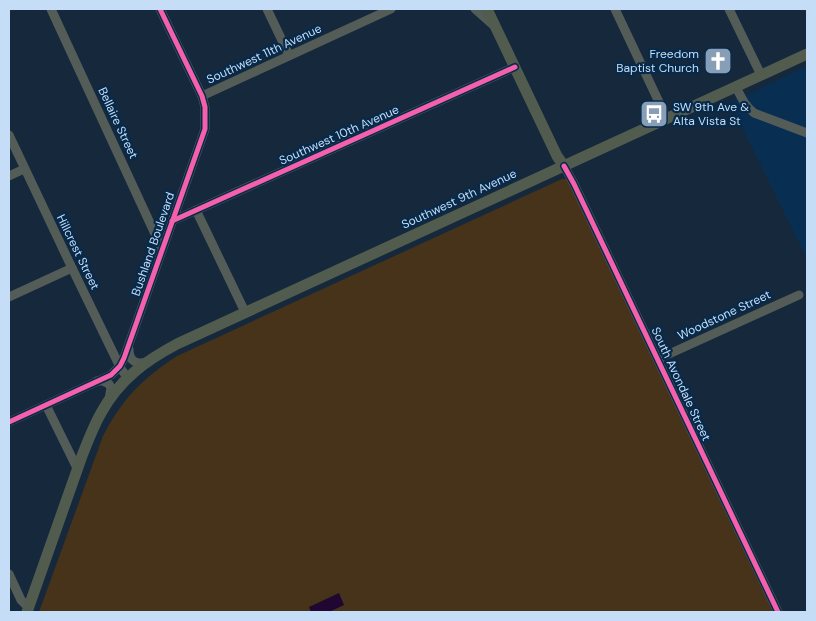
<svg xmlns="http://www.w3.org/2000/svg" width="816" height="621" font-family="'DM Sans',sans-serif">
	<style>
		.built { fill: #082f51 }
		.green { fill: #46331a }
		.water { fill: #200732 }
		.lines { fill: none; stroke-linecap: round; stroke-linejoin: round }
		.minor { stroke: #535c57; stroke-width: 9 }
		.major { stroke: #515c4e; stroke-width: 11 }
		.cycleway-casing { stroke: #072a4b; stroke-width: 8 }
		.cycleway { stroke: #f560ab; stroke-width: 5 }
		.labels { text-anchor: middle; stroke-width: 4.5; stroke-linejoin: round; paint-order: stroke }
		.street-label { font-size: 12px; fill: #c5ddf7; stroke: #072a4b }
		.poi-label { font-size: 12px; fill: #c5ddf7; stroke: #072a4b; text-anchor: end }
	</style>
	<rect width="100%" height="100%" fill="#16293c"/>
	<polygon class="built" points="807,66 807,259 730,103"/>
	<path class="green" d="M562,179H566L570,184L773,612H39L103,436C121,400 143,378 177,356Z"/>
	<polygon class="water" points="339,593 344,605 329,612 311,612 309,607"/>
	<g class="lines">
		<g class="minor">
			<polyline points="51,9 162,249"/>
			<polyline points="267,9 289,55"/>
			<polyline points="475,9 493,25"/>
			<polyline points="615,9 667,119"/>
			<polyline points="729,9 761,75"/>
			<path d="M736,87C741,97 745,106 754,113L807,133"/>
			<polyline points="202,96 391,9"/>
			<polyline points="9,135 72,268 121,369 128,378"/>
			<polyline points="564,166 574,184 778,612"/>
			<polyline points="9,176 24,169"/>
			<polyline points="196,210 245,312"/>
			<polyline points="172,221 515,67"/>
			<polyline points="9,297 72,268"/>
			<path d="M129,349C129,360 135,365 146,362"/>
			<polyline points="658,359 799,295"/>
			<polyline points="97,381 103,381 109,384 111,388 109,400"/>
			<polyline points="46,405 78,470"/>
			<polyline points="9,422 111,375 120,366 124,358 205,129 205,107 202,96 160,9"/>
			<polyline points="9,574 21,600 29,608"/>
		</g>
		<g class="major">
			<polyline points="487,9 557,156 564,166"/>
			<path d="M27,612L82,456C88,441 93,427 101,413C119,380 145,361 177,344L807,54"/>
		</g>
		<defs>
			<g id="cycleway">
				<polyline points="564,166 574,184 778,612"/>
				<polyline points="172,221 515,67"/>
				<polyline points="9,422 111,375 120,366 124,358 205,129 205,107 202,96 160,9"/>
			</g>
		</defs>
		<use href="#cycleway" class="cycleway-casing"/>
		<use href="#cycleway" class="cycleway"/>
	</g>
	<defs>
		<symbol id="church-square" viewBox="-11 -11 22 22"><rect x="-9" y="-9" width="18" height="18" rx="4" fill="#889eb6" stroke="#072a4b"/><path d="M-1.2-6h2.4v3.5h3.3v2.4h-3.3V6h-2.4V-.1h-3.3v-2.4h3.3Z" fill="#fff"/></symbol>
		<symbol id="bus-square" viewBox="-11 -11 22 22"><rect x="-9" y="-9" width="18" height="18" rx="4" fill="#889eb6" stroke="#072a4b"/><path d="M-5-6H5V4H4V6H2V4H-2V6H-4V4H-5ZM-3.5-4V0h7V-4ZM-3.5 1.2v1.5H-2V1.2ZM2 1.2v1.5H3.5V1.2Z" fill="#fff"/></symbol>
	</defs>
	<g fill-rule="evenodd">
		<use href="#church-square" x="702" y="45" width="32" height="32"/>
		<use href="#bus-square" x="638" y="98" width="32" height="32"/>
	</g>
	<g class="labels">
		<g class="street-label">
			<text transform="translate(264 54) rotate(-25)" y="4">Southwest 11th Avenue</text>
			<text transform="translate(118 123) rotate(65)" y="4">Bellaire Street</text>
			<text transform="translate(339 135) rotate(-24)" y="4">Southwest 10th Avenue</text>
			<text transform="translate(459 199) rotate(-25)" y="4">Southwest 9th Avenue</text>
			<text transform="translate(153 244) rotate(-71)" y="4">Bushland Boulevard</text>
			<text transform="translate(78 252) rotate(64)" y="4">Hillcrest Street</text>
			<text transform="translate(724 315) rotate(-25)" y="4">Woodstone Street</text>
			<text transform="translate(681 384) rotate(65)" y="4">South Avondale Street</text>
		</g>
		<g class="poi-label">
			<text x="699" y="58">Freedom<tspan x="699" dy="14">Baptist Church</tspan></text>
			<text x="673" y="111" text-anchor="start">SW 9th Ave &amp;<tspan x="673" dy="14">Alta Vista St</tspan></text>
		</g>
	</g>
	<rect width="816" height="621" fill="none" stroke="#c5ddf7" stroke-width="20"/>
</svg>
